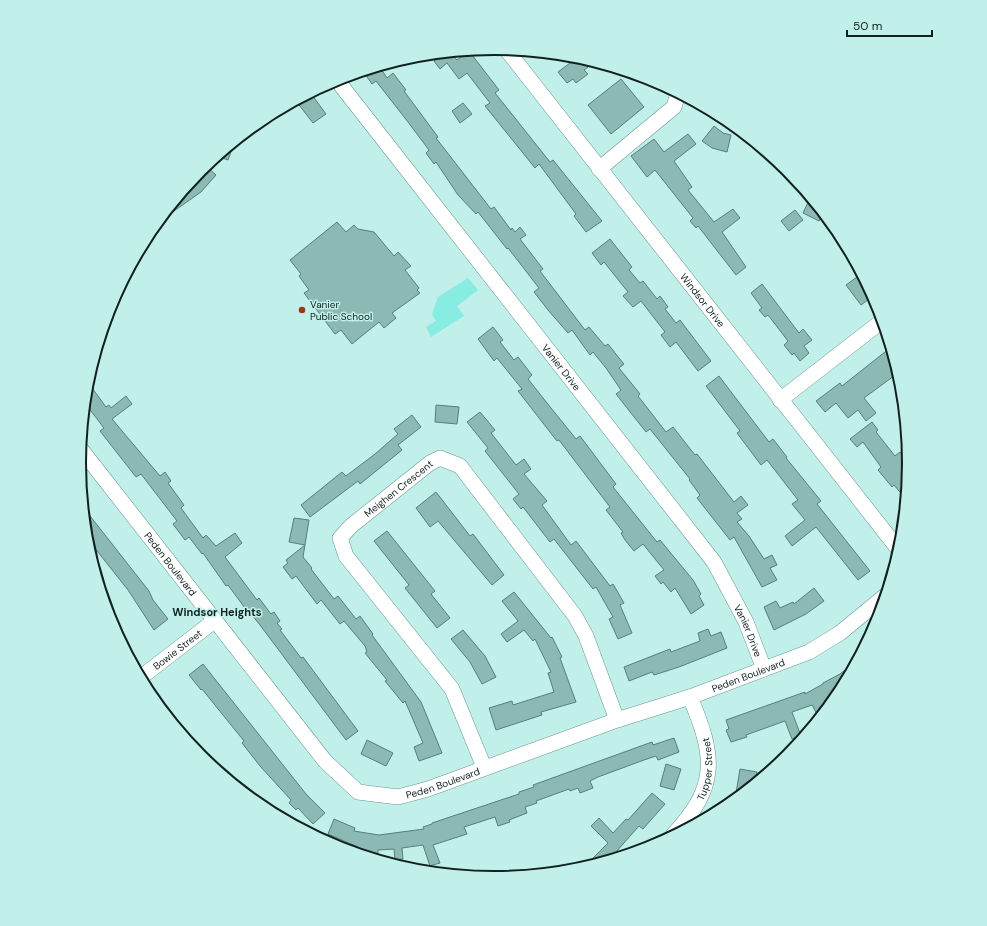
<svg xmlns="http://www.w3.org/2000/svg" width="987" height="926" font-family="'DM Sans',sans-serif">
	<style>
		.park { fill: #87ece2 }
		.building { fill: #8cb9b4; stroke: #55807c }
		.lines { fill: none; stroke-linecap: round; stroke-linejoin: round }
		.minor-casing { stroke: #6b9792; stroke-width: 16 }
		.minor { stroke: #fff; stroke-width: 15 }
		.poi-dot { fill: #9c3612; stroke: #c1efea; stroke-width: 1.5 }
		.labels { text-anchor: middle; stroke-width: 3; stroke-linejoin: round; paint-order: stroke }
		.street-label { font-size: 10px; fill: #102120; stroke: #c1efea }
		.poi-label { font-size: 10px; fill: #102120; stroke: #c1efea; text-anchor: start }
		.neighbourhood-label { font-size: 11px; font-weight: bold; fill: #102120; stroke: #c1efea }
		.rim { fill: none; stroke: #102120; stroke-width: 2 }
	</style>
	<rect width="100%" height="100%" fill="#c1efea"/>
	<polygon class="park" points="468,278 478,290 457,306 464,316 431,337 426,327 436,321 432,314 438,297"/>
	<g class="building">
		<polygon points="469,51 499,90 495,93 515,118 550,162 553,160 602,221 586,232 574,216 576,214 539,164 535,168 485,106 490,103 467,73 459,79 447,63 440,69 434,61 445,53 450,52 457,60"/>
		<polygon points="563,55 580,58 588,67 584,70 588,74 576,83 573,79 567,83 558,72 570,63"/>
		<polygon points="379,66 387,78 393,73 406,90 404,91 438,137 436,138 491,209 494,207 511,230 512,228 515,232 520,227 526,235 520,239 543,269 540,271 585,330 589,327 605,346 608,344 619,358 624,364 619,368 640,394 638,396 666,432 673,427 695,455 697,454 734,502 741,496 748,505 737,513 742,519 737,522 749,536 764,559 772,555 777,565 770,568 777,580 762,587 734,537 730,540 697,498 700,495 689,480 690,479 650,429 646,432 616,394 621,390 606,368 593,352 590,355 572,330 568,333 548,310 534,292 539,288 508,248 507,249 478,212 476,214 458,195 436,162 434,164 426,153 429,150 408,122 376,81 372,84 363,71"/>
		<polygon points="621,79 644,107 611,134 588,105"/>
		<polygon points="312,95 326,114 313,123 299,105"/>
		<polygon points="463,103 472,114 460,123 452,111"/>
		<polygon points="714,126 723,133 731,135 727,152 712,148 702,141"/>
		<polygon points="688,134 696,144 674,161 692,187 688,190 714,222 733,209 740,218 722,232 746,267 736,275 698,226 696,228 690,221 693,218 655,170 647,177 631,156 654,139 664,152"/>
		<polygon points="235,141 228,160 217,156 222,151"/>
		<polygon points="205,165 216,175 201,192 164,218 162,216"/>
		<polygon points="810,198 823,214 819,221 803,213"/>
		<polygon points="795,210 803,220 789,231 781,221"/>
		<polygon points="337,222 346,232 354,225 358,229 374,232 394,256 398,252 411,266 405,270 419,288 417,290 420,293 392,313 396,318 384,328 379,322 352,344 341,330 335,334 304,293 309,290 299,276 301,274 290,260"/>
		<polygon points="610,239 632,267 629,270 640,283 643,281 657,299 660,296 668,307 665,309 676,323 680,320 711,361 698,371 676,342 670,347 661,335 665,332 641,301 633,307 623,296 628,292 604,262 601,265 592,253"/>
		<polygon points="861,274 873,296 861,305 846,285"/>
		<polygon points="762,284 799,333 803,329 812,340 804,346 809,353 800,361 794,353 792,355 784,345 788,341 768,315 765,317 759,310 762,308 751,293"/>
		<polygon points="493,327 503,340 500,342 514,360 518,357 532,375 528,379 551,408 576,439 580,436 616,484 613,487 657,542 660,540 693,580 701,594 699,596 704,605 691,614 675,588 671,592 663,582 661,584 655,576 664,570 643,544 634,551 625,540 621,533 623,532 606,510 610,507 559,440 557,441 518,391 522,389 497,358 494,361 478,339"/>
		<polygon points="890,348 898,373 864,398 876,413 866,421 858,410 848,418 836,403 825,412 816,401 840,383 842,386"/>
		<polygon points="719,376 769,442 773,439 787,457 786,458 821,501 817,504 870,571 858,580 816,527 792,546 785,536 805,520 792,504 798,500 767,460 761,465 737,433 740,431 706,386"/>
		<polygon points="87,381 106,407 109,405 111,408 126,396 132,404 112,419 160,476 165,472 171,481 168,483 184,505 181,508 203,538 206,535 216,546 235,533 242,543 225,557 257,600 259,598 271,614 274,612 280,621 277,623 282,629 280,630 301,658 303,657 358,731 346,740 260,625 251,614 250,615 228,585 226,586 203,553 202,554 189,537 185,540 173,524 177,521 141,474 136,477 100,431 104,428 84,402"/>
		<polygon points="436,405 459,407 457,424 435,422"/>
		<polygon points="480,412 495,430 491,433 516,465 524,459 531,469 524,474 547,501 542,505 571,545 576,541 610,586 613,584 624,603 620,605 632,633 618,639 609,619 613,617 596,587 593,589 554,539 550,542 523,507 521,509 513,499 519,494 485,451 488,448 467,422"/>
		<polygon points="412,415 421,427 398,445 402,450 360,484 358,481 310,517 301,505 342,472 346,476 375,454 398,434 394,429"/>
		<polygon points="872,422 878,430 876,432 895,456 900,452 908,463 905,498 894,485 892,487 878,470 881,467 863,442 857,447 850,439"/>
		<polygon points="436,492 470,536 473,534 504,575 492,585 438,521 430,527 416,508"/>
		<polygon points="83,507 149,591 153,600 168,619 154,630 128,590 86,537"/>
		<polygon points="294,518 309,520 303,557 312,568 311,569 334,599 338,596 356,619 360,616 373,634 372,635 421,702 442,753 419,761 414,747 423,743 405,701 403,703 385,681 387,680 365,653 367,652 365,646 344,621 340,624 321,600 317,604 296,576 292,579 283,567 288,563 286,560 305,545 289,542"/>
		<polygon points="387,531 435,591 431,594 450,618 437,628 405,588 409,585 374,541"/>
		<polygon points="814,588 824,601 806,614 774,630 764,607 776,601 780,608 793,602 794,604"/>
		<polygon points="514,592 551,638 552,637 562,657 560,658 576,702 541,712 542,715 496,730 489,708 512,701 513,705 554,692 548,673 551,672 535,639 533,641 524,630 507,642 501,634 518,621 502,601"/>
		<polygon points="708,629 711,636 721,632 727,648 679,667 654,675 652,672 629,681 624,667 670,649 671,652 700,641 698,633"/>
		<polygon points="463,630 485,656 496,677 482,684 470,662 451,639"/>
		<polygon points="855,662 839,693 824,701 827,707 819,718 812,705 792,712 801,736 792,739 785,721 746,735 747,737 731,742 726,730 729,729 726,720 805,692 805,694 823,684 823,683 840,674"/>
		<polygon points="203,664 306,794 325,813 313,824 298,808 296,810 289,803 291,800 260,766 242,743 244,741 227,720 202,689 201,690 189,675"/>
		<polygon points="674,738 679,752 658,760 656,756 644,760 598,777 590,781 593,788 580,793 578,788 570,791 569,789 536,801 537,803 525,807 527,813 509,820 510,822 498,826 495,817 464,827 467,834 433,845 440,863 430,866 423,845 402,848 403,859 395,860 394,849 378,850 378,855 371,854 370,857 357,853 358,847 328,834 334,819 355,828 354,831 379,835 424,829 423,827 432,824 432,823 519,794 519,792 534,787 533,785 652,742 653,745"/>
		<polygon points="367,740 393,753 386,766 361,754"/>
		<polygon points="666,764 681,769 674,790 660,786"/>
		<polygon points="740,769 757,772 756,782 735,799"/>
		<polygon points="652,793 665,804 643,829 639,826 616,852 620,856 584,867 608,843 591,826 599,818 613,833 626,819 628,820"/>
	</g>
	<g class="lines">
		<defs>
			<g id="minor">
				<path id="s1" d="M506,49L899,550"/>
				<path id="s2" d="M336,79L714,562L746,622L764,669"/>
				<polyline points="599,169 674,107 678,93"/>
				<polyline points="780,400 882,321"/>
				<path id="s3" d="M80,448L325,761L358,792L398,797L428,789L617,720L690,697L809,652L840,633L885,596"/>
				<path id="s4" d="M140,678L214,621"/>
				<path id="s5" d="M484,767L452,689L346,556L340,538L351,526L430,463L440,458L460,466L575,616L586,636L617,720"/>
				<path id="s6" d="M673,835C719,786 715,756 690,697"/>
			</g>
		</defs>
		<use href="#minor" class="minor-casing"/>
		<use href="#minor" class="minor"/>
	</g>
	<circle class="poi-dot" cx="302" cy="310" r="4"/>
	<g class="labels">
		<g class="street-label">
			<text dy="4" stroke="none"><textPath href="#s1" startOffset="319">Windsor Drive</textPath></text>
			<text dy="4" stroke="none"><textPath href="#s2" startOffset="366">Vanier Drive</textPath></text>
			<text dy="4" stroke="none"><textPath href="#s5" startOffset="350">Meighen Crescent</textPath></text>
			<text dy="4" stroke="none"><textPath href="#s3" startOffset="147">Peden Boulevard</textPath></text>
			<text dy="4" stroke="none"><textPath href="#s2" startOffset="690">Vanier Drive</textPath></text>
			<text dy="4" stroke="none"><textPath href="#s4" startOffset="47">Bowie Street</textPath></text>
			<text dy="4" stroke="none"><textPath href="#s3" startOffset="854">Peden Boulevard</textPath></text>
			<text dy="4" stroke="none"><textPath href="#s6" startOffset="76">Tupper Street</textPath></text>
			<text dy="4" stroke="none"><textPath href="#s3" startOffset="530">Peden Boulevard</textPath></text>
		</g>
		<g class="poi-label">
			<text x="310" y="308">Vanier<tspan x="310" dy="12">Public School</tspan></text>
		</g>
		<g class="neighbourhood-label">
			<text x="217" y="616">Windsor Heights</text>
		</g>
	</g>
	<path d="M0 0H987V926H0ZM86 463a408 408 0 1 1 816 0a408 408 0 1 1-816 0Z" fill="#c1efea" fill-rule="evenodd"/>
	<path class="rim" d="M86 463a408 408 0 1 1 816 0a408 408 0 1 1-816 0Z"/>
	<path d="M847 30v6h85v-6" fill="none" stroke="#102120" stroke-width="2"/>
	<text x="853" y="30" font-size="12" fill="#102120" stroke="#c1efea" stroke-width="3" paint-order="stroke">50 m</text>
</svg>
